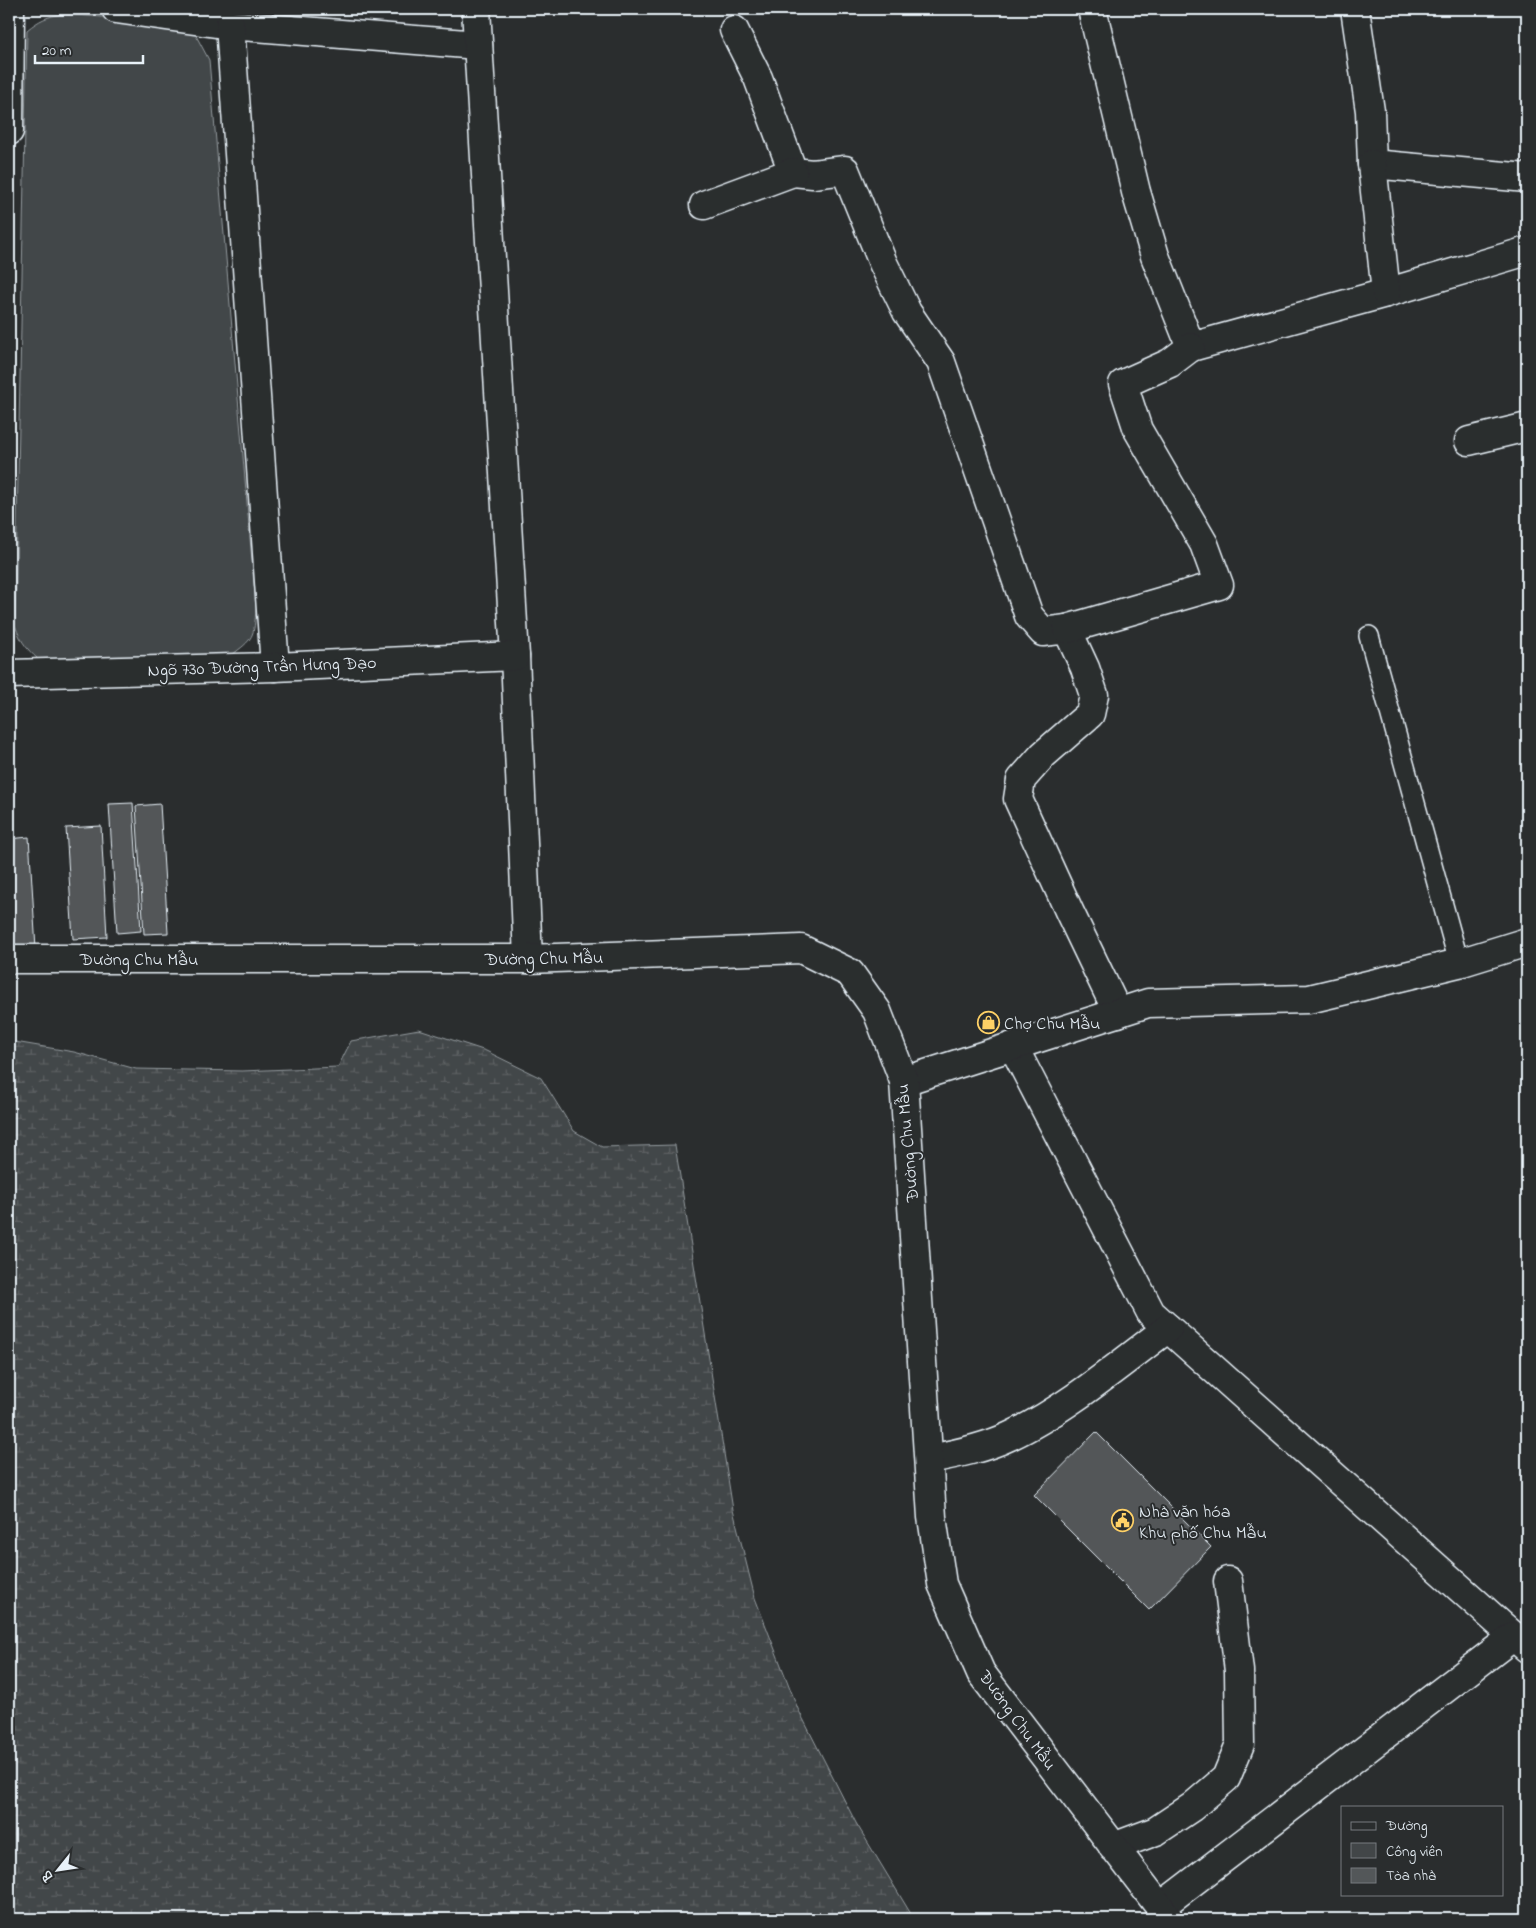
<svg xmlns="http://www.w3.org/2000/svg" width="1536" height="1928" font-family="'Indie Flower',sans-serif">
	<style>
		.green { fill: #424648; stroke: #959ca0 }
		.wetland { fill: url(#wetland-marsh); stroke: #959ca0 }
		.building { fill: #535759; stroke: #e8f1f8 }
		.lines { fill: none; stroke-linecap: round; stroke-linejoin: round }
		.lane-casing { stroke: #e8f1f8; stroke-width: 22 }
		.street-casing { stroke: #e8f1f8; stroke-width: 31 }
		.secondary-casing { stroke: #e8f1f8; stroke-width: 31 }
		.lane { stroke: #2a2d2e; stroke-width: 19 }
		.street { stroke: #2a2d2e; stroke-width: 28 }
		.secondary { stroke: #2a2d2e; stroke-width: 28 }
		.labels { text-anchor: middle; stroke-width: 4; stroke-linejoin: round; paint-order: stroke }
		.street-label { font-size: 18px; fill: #e8f1f8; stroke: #2a2d2e }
		.poi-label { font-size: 18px; fill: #e8f1f8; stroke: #2a2d2e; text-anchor: start }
	</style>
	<defs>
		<pattern id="wetland-marsh" width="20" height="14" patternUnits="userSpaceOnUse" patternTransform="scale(1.25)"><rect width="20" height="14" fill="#424648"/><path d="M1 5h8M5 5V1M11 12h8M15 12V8" fill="none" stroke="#5d6163"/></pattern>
	</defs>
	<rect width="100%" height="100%" fill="#2a2d2e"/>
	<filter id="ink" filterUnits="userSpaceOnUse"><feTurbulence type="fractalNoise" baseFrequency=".02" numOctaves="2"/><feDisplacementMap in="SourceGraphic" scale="10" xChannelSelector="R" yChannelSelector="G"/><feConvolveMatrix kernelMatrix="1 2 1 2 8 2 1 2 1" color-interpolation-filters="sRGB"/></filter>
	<g filter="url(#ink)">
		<path class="green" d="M63,14L179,23L192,28L209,60L256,608C254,637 254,639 230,656L44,664C29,652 21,643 15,625L27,30C39,20 48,16 63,14Z"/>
		<polygon class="wetland" points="419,1029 486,1051 541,1078 574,1131 602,1147 675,1145 733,1510 755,1598 798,1709 856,1823 914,1919 9,1919 9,1041 74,1052 136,1069 242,1071 338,1067 351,1041"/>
		<g class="building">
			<polygon points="133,803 141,931 117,933 109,804"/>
			<polygon points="160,804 168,933 144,934 136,806"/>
			<polygon points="101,826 107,937 73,939 66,828"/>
			<polygon points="29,837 36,949 9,951 9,839"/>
			<polygon points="1096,1432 1211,1547 1149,1610 1034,1495"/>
		</g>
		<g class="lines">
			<defs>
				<polyline id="lane" points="1369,636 1459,963"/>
				<g id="street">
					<polyline points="116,9 230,25 478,45"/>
					<polyline points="476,9 515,656 528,959"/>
					<polyline points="1092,9 1136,192 1155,256 1191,347 1386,293 1527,251"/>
					<polyline points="1355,9 1370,111 1372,164 1527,178"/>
					<polyline points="230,25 275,667"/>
					<polyline points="734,30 758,78 793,172 813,174 845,170 883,263 907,312 941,362 1029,616 1043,632 1067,629 1085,668 1094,695 1090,714 1043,755 1021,780 1018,799 1070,913 1118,1013"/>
					<polyline points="9,131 10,9"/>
					<polyline points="1372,164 1386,293"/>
					<polyline points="704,205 793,172"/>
					<polyline points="1469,441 1527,427"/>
					<polyline points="1067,629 1219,585 1204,544 1138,430 1123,384 1170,363 1191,347"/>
					<polyline points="9,674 275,667 515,656"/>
					<polyline points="1013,1046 1151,1313 1527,1648"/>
					<polyline points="904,1081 1148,1003 1309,999 1459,963 1527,942"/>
					<path d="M929,1459C956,1454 985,1448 1010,1436C1064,1411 1120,1364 1168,1328"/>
					<polyline points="1113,1847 1156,1831 1192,1807 1226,1778 1240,1744 1239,1671 1228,1581"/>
					<polyline points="1160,1907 1514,1636"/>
				</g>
				<polyline id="secondary" points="9,959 528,959 801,949 850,973 877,1011 904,1081 932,1517 942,1584 981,1673 1169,1919"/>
			</defs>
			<use href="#lane" class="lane-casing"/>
			<use href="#street" class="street-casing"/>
			<use href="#secondary" class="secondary-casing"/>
			<use href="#lane" class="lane"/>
			<use href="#street" class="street"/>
			<use href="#secondary" class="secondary"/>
		</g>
	</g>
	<defs>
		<symbol id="shop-ring" viewBox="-11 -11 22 22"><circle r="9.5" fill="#2a2d2e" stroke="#ffd166" stroke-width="1.5"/><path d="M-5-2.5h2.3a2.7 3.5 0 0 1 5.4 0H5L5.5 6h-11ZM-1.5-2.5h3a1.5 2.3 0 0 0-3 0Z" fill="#ffd166"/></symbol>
		<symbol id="civic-ring" viewBox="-11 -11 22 22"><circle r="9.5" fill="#2a2d2e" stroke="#ffd166" stroke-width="1.5"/><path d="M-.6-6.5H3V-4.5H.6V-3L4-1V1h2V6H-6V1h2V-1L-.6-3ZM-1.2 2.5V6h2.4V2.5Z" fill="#ffd166"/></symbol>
	</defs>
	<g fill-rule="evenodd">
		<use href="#shop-ring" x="976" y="1010" width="25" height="25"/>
		<use href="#civic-ring" x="1110" y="1508" width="25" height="25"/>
	</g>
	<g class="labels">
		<g class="street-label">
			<text transform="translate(262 666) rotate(-2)" y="6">Ngõ 730 Đường Trần Hưng Đạo</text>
			<text transform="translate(544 958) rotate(-1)" y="6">Đường Chu Mẫu</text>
			<text x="139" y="965">Đường Chu Mẫu</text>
			<text transform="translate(907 1143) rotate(-95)" y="6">Đường Chu Mẫu</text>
			<text transform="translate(1018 1720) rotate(54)" y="6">Đường Chu Mẫu</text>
		</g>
		<g class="poi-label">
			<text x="1004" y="1029">Chợ Chu Mẫu</text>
			<text x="1139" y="1517">Nhà văn hóa<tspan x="1139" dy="21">Khu phố Chu Mẫu</tspan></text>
		</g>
	</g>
	<rect width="1536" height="1928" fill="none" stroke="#2a2d2e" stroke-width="30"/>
	<rect x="15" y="15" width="1506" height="1898" fill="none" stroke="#e8f1f8" stroke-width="2" filter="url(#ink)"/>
	<rect x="1341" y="1806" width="162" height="90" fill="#2a2d2e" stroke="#767b7f"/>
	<rect x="1351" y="1822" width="25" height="8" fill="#2a2d2e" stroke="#767b7f"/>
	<text x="1386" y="1830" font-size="15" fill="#e8f1f8">Đường</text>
	<rect x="1351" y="1843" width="25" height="15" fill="#424648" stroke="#767b7f"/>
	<text x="1386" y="1856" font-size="15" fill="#e8f1f8">Công viên</text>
	<rect x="1351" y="1868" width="25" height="15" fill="#535759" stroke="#767b7f"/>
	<text x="1386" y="1880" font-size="15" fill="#e8f1f8">Tòa nhà</text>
	<g transform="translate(58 1870) rotate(240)" stroke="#2a2d2e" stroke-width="4" paint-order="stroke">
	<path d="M0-4L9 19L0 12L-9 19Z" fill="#e8f1f8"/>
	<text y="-8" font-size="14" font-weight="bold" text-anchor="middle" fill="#e8f1f8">B</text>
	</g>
	<path d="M35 55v8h108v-8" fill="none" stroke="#e8f1f8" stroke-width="2.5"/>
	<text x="42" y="55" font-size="15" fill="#e8f1f8" stroke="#2a2d2e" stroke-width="4" paint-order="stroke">20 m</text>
</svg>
